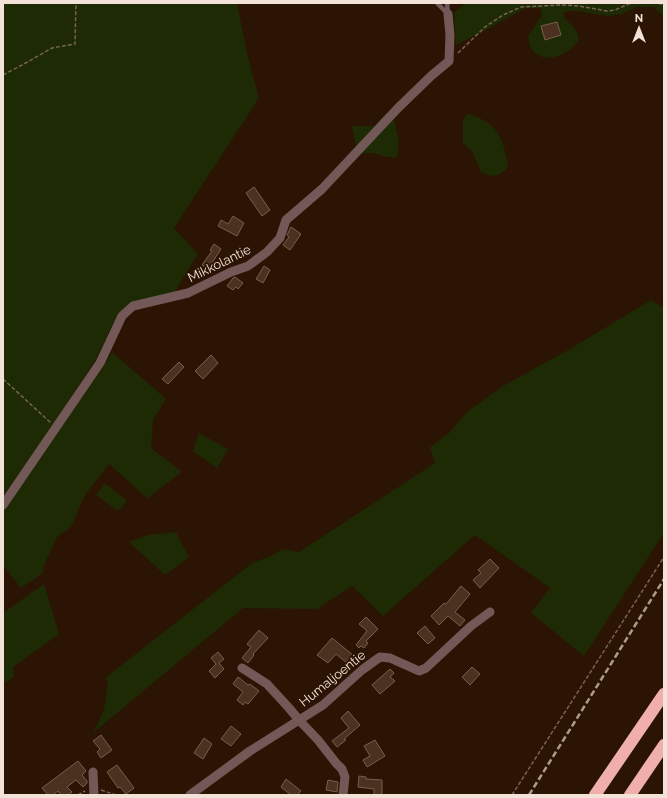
<svg xmlns="http://www.w3.org/2000/svg" width="667" height="798" font-family="Raleway,sans-serif">
	<style>
		.green { fill: #1d2a04 }
		.building { fill: #4b3220; stroke: #795e4a }
		.lines { fill: none; stroke-linecap: round; stroke-linejoin: round }
		.path { stroke: #776254; stroke-width: 1.5; stroke-dasharray: 4 2; stroke-linecap: butt }
		.service { stroke: #725857; stroke-width: 4.5 }
		.minor { stroke: #725857; stroke-width: 9 }
		.motorway { stroke: #f0afad; stroke-width: 12 }
		.rail { stroke: #ad9a8e; stroke-width: 2.5; stroke-dasharray: 6 3; stroke-linecap: butt }
		.labels { text-anchor: middle; stroke-width: 3.5; stroke-linejoin: round; paint-order: stroke }
		.street-label { font-size: 13px; fill: #f2e2d7; stroke: #2b1404 }
	</style>
	<rect width="100%" height="100%" fill="#2b1404"/>
	<g class="green">
		<polygon points="3,3 237,3 247,53 259,98 174,228 198,254 174,293 118,313 95,361 35,451 3,496"/>
		<path d="M465,3H664V17L653,7H637L622,14L608,16L576,11H568L563,13C566,24 577,24 579,40C569,55 543,67 531,48C529,45 529,40 528,36L542,15L540,8H526L484,31L456,45L454,13Z"/>
		<path d="M386,113L394,119L399,142L397,157C384,159 374,150 361,154L356,146L352,126H375Z"/>
		<path d="M468,114C498,122 504,139 508,167C499,177 493,178 481,172L472,151L463,143V120Z"/>
		<polygon points="651,300 663,307 664,306 664,533 584,656 531,613 550,588 475,535 383,616 352,586 317,609 243,608 93,733 104,710 108,682 105,678 252,563 271,556 283,549 299,552 435,463 430,447 449,433 467,412 503,386 570,349"/>
		<polygon points="112,352 166,399 153,420 151,448 182,472 147,498 109,464 85,495 71,527 57,537 44,565 43,573 21,588 3,565 3,511 104,366"/>
		<polygon points="199,433 228,449 217,468 193,451"/>
		<polygon points="105,483 127,501 118,511 96,495"/>
		<polygon points="176,532 189,557 165,575 129,542 148,535"/>
		<polygon points="44,584 59,634 13,667 14,677 3,684 3,613"/>
	</g>
	<g class="building">
		<polygon points="557,22 561,35 545,40 541,26"/>
		<polygon points="254,187 270,210 262,216 246,193"/>
		<polygon points="233,216 244,223 237,236 218,226 221,220 228,224"/>
		<polygon points="291,227 301,234 290,250 283,245 289,237 287,235"/>
		<polygon points="214,244 221,249 208,269 202,265 212,251 210,250"/>
		<polygon points="264,266 270,270 263,283 256,279"/>
		<polygon points="235,277 243,283 238,289 236,287 233,290 227,286 233,278"/>
		<polygon points="211,355 218,363 203,379 195,371"/>
		<polygon points="179,362 184,367 168,384 162,379"/>
		<polygon points="490,559 499,568 480,588 473,580 481,573 478,570"/>
		<polygon points="461,586 470,594 455,612 465,620 460,626 448,616 439,625 431,616 444,603 446,604"/>
		<polygon points="366,617 378,629 366,641 368,643 364,648 361,646 359,648 356,645 367,631 359,624"/>
		<polygon points="425,626 435,638 428,644 417,633"/>
		<polygon points="259,630 268,638 253,654 254,655 248,663 242,658 251,647 247,644"/>
		<polygon points="332,638 359,660 353,668 336,654 328,663 317,655"/>
		<polygon points="218,652 224,659 219,663 224,669 215,678 209,671 216,664 211,658"/>
		<polygon points="472,667 480,674 470,685 462,677"/>
		<polygon points="390,669 394,673 390,677 395,681 380,694 372,685"/>
		<polygon points="238,677 248,685 250,684 259,691 248,704 245,702 243,705 237,700 243,692 233,684"/>
		<polygon points="348,711 360,725 344,739 346,740 337,747 332,741 349,728 341,718"/>
		<polygon points="231,726 241,734 231,746 221,739"/>
		<polygon points="101,735 112,750 101,758 97,752 100,749 93,741"/>
		<polygon points="204,738 212,744 203,759 194,753"/>
		<polygon points="375,740 385,756 367,767 363,760 370,756 364,746"/>
		<polygon points="78,761 86,771 82,775 87,781 87,783 83,787 76,780 67,787 72,792 68,795 61,795 58,791 53,795 48,795 42,788"/>
		<polygon points="117,765 134,788 126,794 120,787 118,788 107,772"/>
		<polygon points="359,776 366,777 366,779 382,780 382,795 374,795 374,789 358,787"/>
		<polygon points="286,779 301,791 297,795 291,795 281,787"/>
		<polygon points="328,780 338,782 337,792 326,790"/>
	</g>
	<g class="lines">
		<g class="path">
			<polyline points="658,3 664,5"/>
			<polyline points="458,53 485,27 503,15 521,7 562,5 579,6 607,11 615,10 631,3"/>
			<polyline points="3,75 22,65 52,48 75,44 76,3"/>
			<polyline points="3,379 51,423"/>
			<polyline points="101,790 116,795"/>
			<polyline points="78,795 85,791"/>
			<polyline points="512,795 664,557"/>
		</g>
		<polyline class="service" points="437,3 448,14 447,3"/>
		<g class="minor">
			<polyline points="3,505 100,363 122,316 133,306 188,293 231,272 248,266 267,252 280,238 286,220 322,189 398,108 431,76 449,61 450,35 448,14"/>
			<polyline points="242,668 267,684 289,708 299,720 318,740 336,763 342,769 345,777 343,795"/>
			<polyline points="93,772 94,795"/>
			<polyline points="190,795 250,751 323,705 362,670 380,657 390,658 419,671 426,668 471,626 490,612"/>
		</g>
		<g class="motorway">
			<polyline points="595,795 664,694"/>
			<polyline points="630,795 664,745"/>
		</g>
		<polyline class="rail" points="529,795 664,579"/>
	</g>
	<g class="labels">
		<g class="street-label">
			<text transform="translate(219 263) rotate(-26)" y="5">Mikkolantie</text>
			<text transform="translate(332 678) rotate(-39)" y="5">Humaljoentie</text>
		</g>
	</g>
	<rect width="667" height="798" fill="none" stroke="#f2e2d7" stroke-width="8"/>
	<g transform="translate(639 28)" stroke="#2b1404" stroke-width="3" paint-order="stroke">
	<path d="M0-3L7 15L0 10L-7 15Z" fill="#f2e2d7"/>
	<text y="-6" font-size="11" font-weight="bold" text-anchor="middle" fill="#f2e2d7">N</text>
	</g>
</svg>
